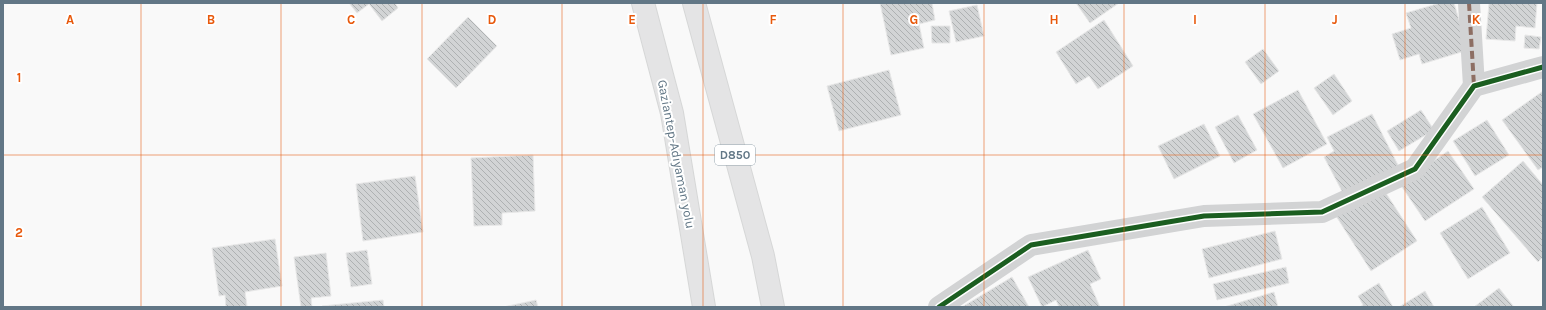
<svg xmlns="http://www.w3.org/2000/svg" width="1546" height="310" font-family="Karla,sans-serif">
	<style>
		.building { fill: url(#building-back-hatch); stroke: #e8e8e8 }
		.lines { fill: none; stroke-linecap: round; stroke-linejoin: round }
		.highway-casing { stroke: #d6d7d7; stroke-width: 24 }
		.minor { stroke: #d2d3d4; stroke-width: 22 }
		.highway { stroke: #e4e4e5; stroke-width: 22 }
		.quiet { stroke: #8d6e63; stroke-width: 4; stroke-dasharray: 8 4; stroke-linecap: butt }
		.cycleway-casing { stroke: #fff; stroke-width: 8 }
		.cycleway { stroke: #1b5e20; stroke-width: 5 }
		.grid { fill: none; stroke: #e8590c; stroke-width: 1; stroke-opacity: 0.55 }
		.labels { text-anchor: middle; stroke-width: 4; stroke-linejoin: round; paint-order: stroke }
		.shield { fill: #fff; stroke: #91a0aa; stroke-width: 1 }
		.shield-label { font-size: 12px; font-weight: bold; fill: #627786 }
		.street-label { font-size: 13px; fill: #627786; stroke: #fff }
		.grid-label { font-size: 13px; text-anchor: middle; font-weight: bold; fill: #e8590c; stroke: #fff; stroke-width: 4; stroke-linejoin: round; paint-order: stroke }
	</style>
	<defs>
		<pattern id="building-back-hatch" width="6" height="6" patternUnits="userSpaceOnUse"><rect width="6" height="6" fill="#d2d4d5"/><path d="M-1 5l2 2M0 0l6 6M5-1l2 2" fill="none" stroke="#aeb1b2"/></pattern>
	</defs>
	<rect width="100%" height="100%" fill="#f9f9f9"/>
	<g class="building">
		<polygon points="349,3 395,3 398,8 382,21 369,4 357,13"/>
		<polygon points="880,3 932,3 935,20 919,24 924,48 891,55"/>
		<polygon points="1076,3 1119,3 1090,23"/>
		<polygon points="1440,3 1454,3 1468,50 1422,64 1419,54 1400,60 1392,34 1411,28 1406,13"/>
		<polygon points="1489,3 1537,3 1535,28 1516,26 1515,41 1486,39"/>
		<polygon points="977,5 984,36 956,42 949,11"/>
		<polygon points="468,17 497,46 456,88 427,59"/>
		<polygon points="1104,20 1133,66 1098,89 1089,76 1076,84 1056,52"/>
		<polygon points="931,26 950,26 950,43 932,43"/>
		<polygon points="1525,35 1541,37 1539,49 1524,48"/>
		<polygon points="1263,49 1279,71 1261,84 1245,62"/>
		<polygon points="889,70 901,115 839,131 827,86"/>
		<polygon points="1334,74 1352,101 1333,115 1314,88"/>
		<polygon points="1298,90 1327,144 1283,168 1253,114"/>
		<polygon points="1543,91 1543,167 1538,170 1502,120"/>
		<polygon points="1421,110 1434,130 1399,151 1387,131"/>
		<polygon points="1372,114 1400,169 1345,197 1324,157 1334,151 1327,137"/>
		<polygon points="1238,115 1257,150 1234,163 1215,127"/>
		<polygon points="1487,120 1509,155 1475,176 1453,141"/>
		<polygon points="1204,124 1220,156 1174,179 1158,146"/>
		<polygon points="1448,151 1474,189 1425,221 1400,184"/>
		<polygon points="533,155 535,211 502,213 502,225 474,226 471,158"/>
		<polygon points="1523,161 1543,185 1543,257 1538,262 1482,197"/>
		<polygon points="415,176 423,232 363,241 356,184"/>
		<polygon points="1382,187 1417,241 1371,271 1336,216"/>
		<polygon points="1482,207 1510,253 1468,279 1440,233"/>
		<polygon points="1275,231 1282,259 1209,278 1202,249"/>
		<polygon points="275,239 282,286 245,292 247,306 226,307 225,295 219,296 212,248"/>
		<polygon points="367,250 372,284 351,287 346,253"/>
		<polygon points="1088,250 1101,279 1090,284 1100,307 1059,307 1056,300 1042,307 1028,277"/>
		<polygon points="326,253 331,296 311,298 312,307 301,307 294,257"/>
		<polygon points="1286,267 1289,283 1217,300 1213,284"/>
		<polygon points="1012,277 1029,307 962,307"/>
		<polygon points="1379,283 1393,307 1360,307 1363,305 1358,296"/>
		<polygon points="1499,288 1514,307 1474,307"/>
		<polygon points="1425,291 1434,307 1399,307"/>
		<polygon points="1274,292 1278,307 1224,307"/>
		<polygon points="383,300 384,307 322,307 322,306"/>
		<polygon points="536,300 538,307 503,307"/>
	</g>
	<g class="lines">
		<defs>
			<g id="highway">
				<polyline points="643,3 672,113 704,307"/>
				<polyline points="694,3 763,256 773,307"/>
			</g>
		</defs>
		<use href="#highway" class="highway-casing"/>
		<g class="minor">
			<polyline points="1469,3 1474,86"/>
			<polyline points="939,307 1031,245 1204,216 1322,212 1415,169 1474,86 1543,67"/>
		</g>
		<use href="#highway" class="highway"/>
		<polyline class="quiet" points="1469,3 1474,86"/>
		<defs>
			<polyline id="cycleway" points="939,307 1031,245 1204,216 1322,212 1415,169 1474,86 1543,67"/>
		</defs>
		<use href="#cycleway" class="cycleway-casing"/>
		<use href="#cycleway" class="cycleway"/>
	</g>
	<path class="grid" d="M141,3V307M281,3V307M422,3V307M562,3V307M703,3V307M843,3V307M984,3V307M1124,3V307M1265,3V307M1405,3V307M3,155H1543"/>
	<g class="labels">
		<rect class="shield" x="715" y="145" width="40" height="20" rx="3"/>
		<g class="shield-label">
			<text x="735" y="159">D850</text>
		</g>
		<g class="street-label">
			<text transform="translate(677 154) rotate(79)" y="5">Gaziantep-Adıyaman yolu</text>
		</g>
	</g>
	<g class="grid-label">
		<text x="70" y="24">A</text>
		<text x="211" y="24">B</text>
		<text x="351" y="24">C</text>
		<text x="492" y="24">D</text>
		<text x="632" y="24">E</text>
		<text x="773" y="24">F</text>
		<text x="914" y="24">G</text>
		<text x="1054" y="24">H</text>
		<text x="1195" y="24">I</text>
		<text x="1335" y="24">J</text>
		<text x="1476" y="24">K</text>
		<text x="19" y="82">1</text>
		<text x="19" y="237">2</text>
	</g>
	<rect width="1546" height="310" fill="none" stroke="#627786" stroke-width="8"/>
</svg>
